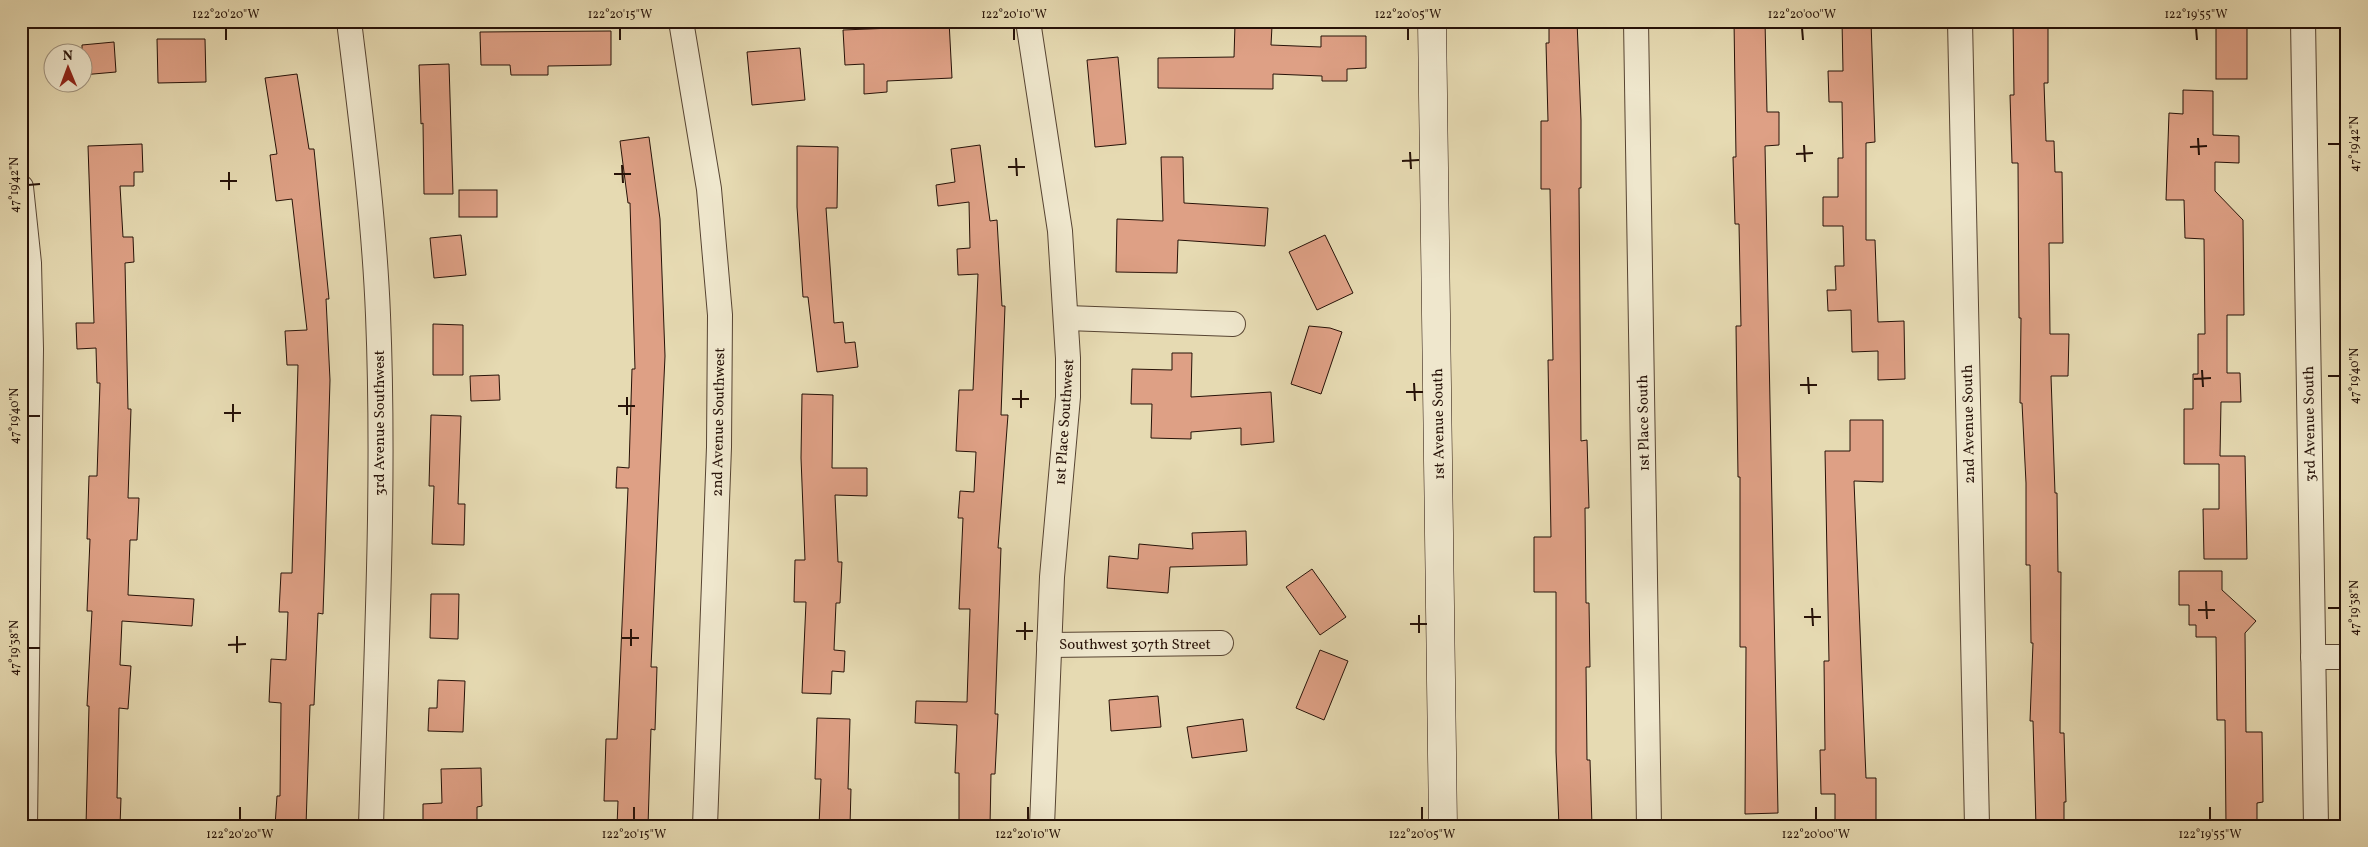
<svg xmlns="http://www.w3.org/2000/svg" width="2368" height="847" font-family="Vollkorn,serif">
	<style>
		.building { fill: #dea085; stroke: #271208 }
		.lines { fill: none; stroke-linecap: round; stroke-linejoin: round }
		.street-casing { stroke: #574432; stroke-width: 26 }
		.secondary-casing { stroke: #271208; stroke-width: 29 }
		.street { stroke: #efe7cd; stroke-width: 24 }
		.secondary { stroke: #efe7cd; stroke-width: 28 }
		.ticks { fill: none; stroke: #271208; stroke-width: 2 }
		.labels { text-anchor: middle; stroke-width: 4.5; stroke-linejoin: round; paint-order: stroke }
		.street-label { font-size: 15px; fill: #271208; stroke: #efe7cd }
		.neatline { fill: none; stroke: #271208; stroke-width: 2 }
		.ticks-label { font-size: 12px; text-anchor: middle; fill: #271208 }
	</style>
	<rect width="100%" height="100%" fill="#e6dab2"/>
	<filter id="stains"><feTurbulence type="fractalNoise" baseFrequency=".004" numOctaves="4"/><feColorMatrix values="0 0 0 0 .2 0 0 0 0 .09 0 0 0 0 .02 0 0 0 .5 -.17"/></filter>
	<radialGradient id="worn" r=".72"><stop offset=".6" stop-color="#630" stop-opacity="0"/><stop offset="1" stop-color="#630" stop-opacity=".3"/></radialGradient>
	<g class="building">
		<polygon points="949,21 952,78 887,81 887,92 864,94 864,64 845,65 843,30 918,27 918,23"/>
		<polygon points="1549,21 1577,21 1581,120 1581,188 1579,188 1581,441 1587,440 1589,508 1585,508 1586,603 1589,603 1590,667 1586,667 1587,760 1590,760 1592,826 1559,826 1556,752 1556,592 1534,592 1534,537 1551,537 1548,360 1553,360 1550,189 1541,189 1541,121 1548,121 1546,43 1549,43"/>
		<polygon points="1734,21 1765,21 1767,112 1779,112 1779,145 1765,146 1778,813 1745,814 1746,647 1740,647 1740,477 1738,477 1736,326 1741,326 1739,224 1735,224 1733,157 1736,157"/>
		<polygon points="1842,21 1871,21 1875,142 1866,143 1866,240 1875,240 1878,322 1904,321 1905,379 1878,380 1878,351 1852,352 1851,310 1828,311 1827,290 1836,290 1835,266 1844,266 1843,226 1823,226 1823,197 1838,197 1838,158 1843,158 1842,102 1829,102 1828,71 1843,71"/>
		<polygon points="2013,21 2048,21 2048,83 2044,83 2046,141 2054,141 2055,172 2062,172 2063,243 2049,243 2050,334 2069,334 2068,376 2051,376 2055,493 2057,493 2058,572 2061,572 2060,733 2064,733 2066,802 2064,802 2064,826 2036,826 2033,721 2030,721 2033,643 2031,643 2030,565 2026,565 2026,483 2022,403 2020,403 2021,318 2019,318 2018,163 2012,163 2010,95 2014,95"/>
		<rect x="2216" y="21" width="31" height="58"/>
		<polygon points="1235,24 1272,26 1271,45 1321,47 1321,36 1366,36 1366,68 1347,69 1347,81 1322,81 1322,76 1273,74 1273,89 1158,88 1158,58 1234,57"/>
		<polygon points="611,31 611,65 548,66 548,75 511,75 510,65 481,65 480,32"/>
		<polygon points="157,39 205,39 206,82 158,83"/>
		<polygon points="114,42 116,72 82,75 82,45"/>
		<polygon points="800,48 805,100 752,105 747,52"/>
		<polygon points="1118,57 1126,144 1095,147 1087,60"/>
		<polygon points="449,64 453,194 424,194 423,123 421,124 419,65"/>
		<polygon points="297,74 309,149 314,149 329,299 326,299 330,380 325,555 323,614 318,613 314,705 310,705 306,826 275,826 277,796 280,796 281,703 269,702 271,659 286,660 288,612 279,612 281,573 292,573 298,365 287,365 285,331 307,330 292,199 276,201 270,155 277,154 265,78"/>
		<polygon points="2183,90 2213,91 2213,135 2239,136 2239,163 2215,162 2215,191 2243,220 2244,315 2227,315 2227,373 2240,373 2241,402 2221,402 2220,456 2245,456 2247,559 2204,559 2203,509 2219,509 2219,464 2184,464 2184,409 2193,409 2193,374 2198,374 2198,334 2205,334 2204,239 2185,238 2184,200 2166,200 2169,113 2183,114"/>
		<polygon points="649,137 660,219 665,356 651,667 657,667 655,730 651,729 648,826 617,826 618,801 604,801 606,739 617,739 628,488 616,488 617,467 629,468 632,369 635,369 630,203 628,203 620,141"/>
		<polygon points="142,144 143,172 134,172 134,186 120,186 123,237 133,237 134,262 125,263 128,409 131,409 128,498 139,498 137,540 130,540 128,595 194,599 192,626 122,621 120,665 131,666 128,709 119,708 117,798 121,798 120,826 86,826 89,706 87,706 92,611 87,611 90,539 87,539 89,476 97,476 100,383 97,383 96,348 77,349 76,323 94,323 88,146"/>
		<polygon points="980,145 990,221 997,220 1002,306 1005,306 1001,415 1008,415 998,548 1001,548 995,714 998,714 995,774 991,774 990,826 959,826 959,773 955,773 957,725 915,723 916,701 967,702 970,609 959,609 963,518 958,518 960,491 974,492 976,452 956,451 959,390 973,390 978,274 958,275 957,249 970,248 969,202 938,206 936,185 955,182 951,149"/>
		<polygon points="797,146 838,147 837,208 826,208 834,323 843,322 845,343 855,342 858,367 817,372 808,297 803,297 797,207"/>
		<polygon points="1161,157 1183,157 1184,203 1268,208 1265,246 1178,240 1177,273 1116,272 1117,219 1163,221"/>
		<rect x="459" y="190" width="38" height="27"/>
		<polygon points="461,235 466,275 434,278 430,238"/>
		<polygon points="1325,235 1353,293 1317,310 1289,252"/>
		<polygon points="433,324 463,325 463,375 433,375"/>
		<polygon points="1309,326 1330,328 1342,332 1321,394 1291,384"/>
		<polygon points="1172,353 1192,353 1191,397 1271,392 1274,442 1241,445 1241,428 1191,432 1191,439 1151,438 1152,404 1131,404 1132,369 1172,370"/>
		<polygon points="499,375 500,400 471,401 470,376"/>
		<polygon points="802,394 833,395 832,468 867,468 867,496 835,495 838,562 842,562 840,603 836,603 834,650 845,651 844,672 832,671 831,694 802,693 806,602 794,602 795,560 805,560 801,458"/>
		<polygon points="431,415 461,416 458,504 465,504 464,545 432,544 434,486 429,486"/>
		<polygon points="1850,420 1883,420 1883,482 1854,481 1866,778 1876,778 1876,821 1835,820 1835,794 1821,794 1820,750 1825,750 1824,661 1829,661 1825,451 1850,451"/>
		<polygon points="1246,531 1247,565 1170,567 1168,593 1107,588 1109,556 1138,559 1139,544 1193,549 1192,533"/>
		<polygon points="1312,569 1346,617 1320,635 1286,587"/>
		<polygon points="2179,571 2222,571 2222,590 2256,621 2245,633 2246,732 2262,732 2263,802 2257,803 2257,826 2226,826 2225,720 2217,720 2216,637 2196,637 2196,625 2189,625 2189,605 2179,605"/>
		<polygon points="431,594 459,594 458,639 430,638"/>
		<polygon points="1320,650 1348,661 1324,720 1296,708"/>
		<polygon points="438,680 465,681 463,732 428,731 429,708 437,708"/>
		<polygon points="1158,696 1161,727 1111,731 1109,700"/>
		<polygon points="817,718 850,719 848,789 851,789 850,826 819,826 821,779 815,779"/>
		<polygon points="1243,719 1247,751 1192,758 1187,727"/>
		<polygon points="481,768 482,806 477,807 477,826 423,826 423,804 442,803 441,769"/>
	</g>
	<g class="lines">
		<defs>
			<g id="street">
				<path d="M349,21C361,119 374,217 378,315C385,485 376,656 371,826"/>
				<polyline points="681,21 709,189 720,315 719,447 705,826"/>
				<polyline points="1028,21 1060,231 1068,358 1068,397 1052,577 1042,826"/>
				<polyline points="1636,21 1649,826"/>
				<polyline points="1960,21 1977,826"/>
				<polyline points="2303,21 2316,826"/>
				<polyline points="21,187 29,263 31,349 25,826"/>
				<polyline points="1067,318 1233,324"/>
				<polyline points="1049,645 1221,643"/>
				<polyline points="2313,657 2347,657"/>
			</g>
			<polyline id="secondary" points="1432,21 1443,826"/>
		</defs>
		<use href="#street" class="street-casing"/>
		<use href="#secondary" class="secondary-casing"/>
		<use href="#street" class="street"/>
		<use href="#secondary" class="secondary"/>
	</g>
	<path class="ticks" d="M226,28V40M620,28V40M1014,28V40M1408,28V40M1802,28L1803,40M2196,28L2197,40M2198,138L2199,155M2328,144H2340M1804,145L1805,162M2190,147L2207,146M1410,152L1411,169M1796,154L1813,153M1016,158L1017,176M1402,161L1419,160M622,165L623,183M1008,167H1025M229,172V190M614,174H631M220,181H237M28,185L40,184M2202,370L2203,387M2328,376H2340M1808,377L1809,394M2194,379L2211,378M1414,383L1415,401M1800,385H1817M1021,390V408M1406,392H1423M627,397V415M1012,399H1029M233,404V422M618,406H635M224,413H241M28,416H40M2206,601L2207,619M1812,608L1813,626M2328,608H2340M2198,610H2215M1419,615V633M1804,617H1821M1025,622V640M1410,624H1427M631,629V646M1016,631H1033M237,636V653M622,638H639M228,645L246,644M28,648H40M240,807V820M634,807V820M1028,807V820M1422,807V820M1816,807V820M2210,807V820"/>
	<g class="labels">
		<g class="street-label">
			<text transform="translate(718 422) rotate(-89)" y="5">2nd Avenue Southwest</text>
			<text transform="translate(1064 422) rotate(-86)" y="5">1st Place Southwest</text>
			<text transform="translate(379 423) rotate(-90)" y="5">3rd Avenue Southwest</text>
			<text transform="translate(1643 423) rotate(-91)" y="5">1st Place South</text>
			<text transform="translate(1438 424) rotate(-91)" y="5">1st Avenue South</text>
			<text transform="translate(1968 424) rotate(-91)" y="5">2nd Avenue South</text>
			<text transform="translate(2309 424) rotate(-91)" y="5">3rd Avenue South</text>
			<text x="1135" y="649">Southwest 307th Street</text>
		</g>
	</g>
	<rect width="2368" height="847" fill="none" stroke="#e6dab2" stroke-width="55"/>
	<g transform="translate(68 68) rotate(359)"><circle r="24" fill="#efe7cd" stroke="#9f927e"/>
	<path d="M0-4L9 19L0 12L-9 19Z" fill="#8f2418"/>
	<text y="-8" font-size="14" font-weight="bold" text-anchor="middle" fill="#271208">N</text>
	</g>
	<rect x="28" y="28" width="2312" height="792" class="neatline"/>
	<g class="ticks-label">
		<text x="226" y="18">122°20'20"W</text>
		<text x="620" y="18">122°20'15"W</text>
		<text x="1014" y="18">122°20'10"W</text>
		<text x="1408" y="18">122°20'05"W</text>
		<text x="1802" y="18">122°20'00"W</text>
		<text x="2196" y="18">122°19'55"W</text>
		<text transform="translate(2354 144) rotate(-90)" y="4">47°19'42"N</text>
		<text transform="translate(14 185) rotate(-90)" y="4">47°19'42"N</text>
		<text transform="translate(2354 376) rotate(-90)" y="4">47°19'40"N</text>
		<text transform="translate(14 416) rotate(-90)" y="4">47°19'40"N</text>
		<text transform="translate(2354 608) rotate(-90)" y="4">47°19'38"N</text>
		<text transform="translate(14 648) rotate(-90)" y="4">47°19'38"N</text>
		<text x="240" y="838">122°20'20"W</text>
		<text x="634" y="838">122°20'15"W</text>
		<text x="1028" y="838">122°20'10"W</text>
		<text x="1422" y="838">122°20'05"W</text>
		<text x="1816" y="838">122°20'00"W</text>
		<text x="2210" y="838">122°19'55"W</text>
	</g>
	<rect width="100%" height="100%" filter="url(#stains)"/>
	<rect width="100%" height="100%" fill="url(#worn)"/>
</svg>
